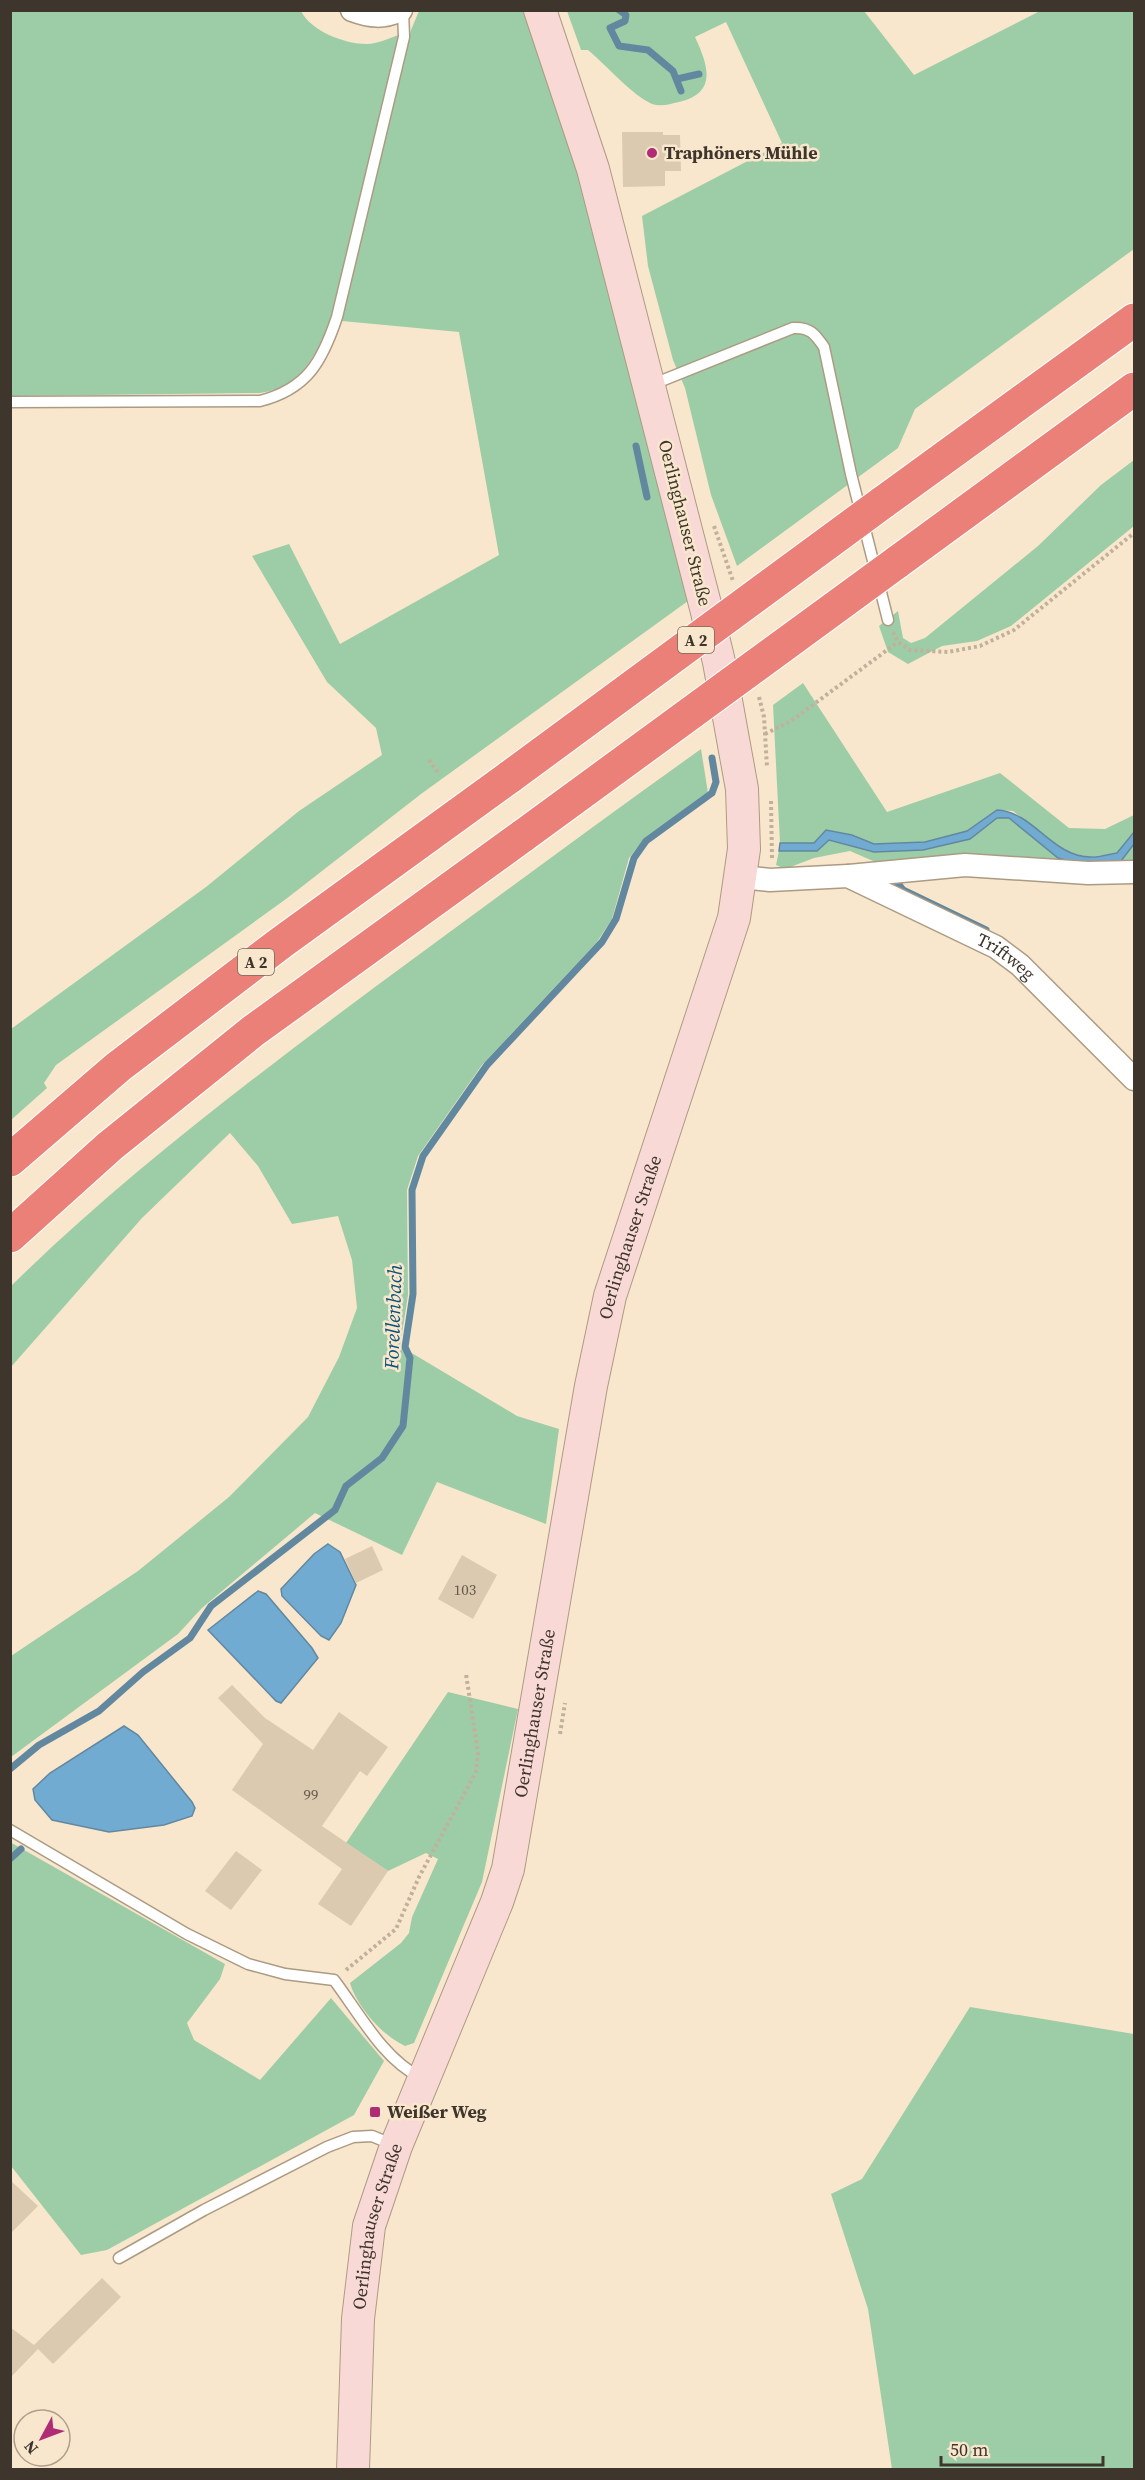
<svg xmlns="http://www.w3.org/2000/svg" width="1145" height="2480" font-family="'Source Serif 4',serif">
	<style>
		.green { fill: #9dcda6 }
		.water { fill: #72abd2; stroke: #6288a0; stroke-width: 1.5 }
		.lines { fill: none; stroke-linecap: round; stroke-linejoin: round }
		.stream { stroke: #6288a0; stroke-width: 7 }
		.building { fill: #dbc9b0 }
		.service-casing { stroke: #ac9b83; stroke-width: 13 }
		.minor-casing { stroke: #ac9b83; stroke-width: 25 }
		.secondary-casing { stroke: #ac9b83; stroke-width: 34 }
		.motorway-casing { stroke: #fff; stroke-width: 35 }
		.path { stroke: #c0b19c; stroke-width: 4; stroke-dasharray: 3 3; stroke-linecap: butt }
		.service { stroke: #fff; stroke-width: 10 }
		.minor { stroke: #fff; stroke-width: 22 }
		.secondary { stroke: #f9d9d6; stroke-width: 32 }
		.motorway { stroke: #ea8078; stroke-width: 33 }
		.motorway-bridge-casing { stroke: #fff; stroke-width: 35; stroke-linecap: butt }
		.motorway-bridge { stroke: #ea8078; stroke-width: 33 }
		.poi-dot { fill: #b02c75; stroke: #f9e7cd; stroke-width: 2 }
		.labels { text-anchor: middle; stroke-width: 5; stroke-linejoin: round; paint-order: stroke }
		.number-label { font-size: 15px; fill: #655b4d }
		.shield { fill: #f9e7cd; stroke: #766b5c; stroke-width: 1.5 }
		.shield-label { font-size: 16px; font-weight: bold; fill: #3e362c }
		.poi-label { font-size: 18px; font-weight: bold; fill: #3e362c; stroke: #f9e7cd; text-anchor: start }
		.street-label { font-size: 18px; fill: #3e362c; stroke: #f9e7cd }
		.water-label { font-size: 20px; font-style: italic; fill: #095378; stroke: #f9e7cd }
	</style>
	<rect width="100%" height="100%" fill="#f9e7cd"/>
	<g class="green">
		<path d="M10,11H301C311,31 344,44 367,44C377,44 389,38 399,35L329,324C315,358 299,388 260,393L11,396Z"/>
		<polygon points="419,11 528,11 588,196 688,601 421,794 286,899 56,1065 44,1083 47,1088 11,1120 11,1029 206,887 299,811 382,755 376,728 327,682 252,556 289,544 340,644 499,555 459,332 342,321 411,30"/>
		<path d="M567,11H864L914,75L1040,11H1134V249L915,409L898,448L737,566L711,495L685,388L673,360L648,266L642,216L782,143L726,22L695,37C708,65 718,93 679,102C670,104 661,107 652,104C632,95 606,65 588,50H581Z"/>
		<polygon points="1134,460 1134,526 1011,626 977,641 942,646 908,664 888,652 879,626 898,611 903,638 911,643 925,638 1038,546 1101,485"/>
		<polygon points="803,683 887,812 1000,773 1069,828 1105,829 1134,815 1134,832 1117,853 1090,857 1063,851 1013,811 997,810 967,831 925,842 874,844 854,835 826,830 814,843 780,843 773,705"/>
		<path d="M701,749L708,793L642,841L629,858L612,919L597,942L482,1065L418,1156L407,1190L408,1295L400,1346L517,1416L559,1429L546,1524L437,1482L402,1555L315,1513L202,1608L178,1634L11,1757V1656L138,1571L229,1497L308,1417L339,1357L357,1308L352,1260L338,1216L292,1224L258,1166L230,1133L142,1218L11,1367V1286C123,1176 249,1081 375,987C484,907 592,827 701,749Z"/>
		<polygon points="997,818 1009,818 1058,858 1121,861 1134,844 1134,866 880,864 850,851 814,858 785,869 776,865 779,851 817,851 828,840 874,852 924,850 970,839"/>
		<path d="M448,1692L518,1709L482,1882L414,2043L405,2046C383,2036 357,2007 350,1983L401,1943L409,1933L412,1917L438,1859L426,1853L388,1871L346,1843Z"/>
		<polygon points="10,1842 225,1964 220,1979 187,2023 194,2040 260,2080 331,1998 384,2061 354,2115 107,2250 81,2255 11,2166"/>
		<polygon points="970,2007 1134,2034 1134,2469 892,2469 868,2309 831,2194 862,2179"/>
	</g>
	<g class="water">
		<path d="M997,810C1034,812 1051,856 1090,857C1098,858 1109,854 1117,853L1134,832V844L1121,861L1090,867L1058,858L1009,818H997L970,839L923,850L874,852L829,840L817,851H779L780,843H814L826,830L852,835L874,844L925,842L967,831Z"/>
		<polygon points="328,1544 340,1552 356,1585 341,1623 329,1640 321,1636 282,1596 281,1589 314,1554"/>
		<polygon points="258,1591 266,1594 312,1648 318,1658 281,1703 276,1701 208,1630"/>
		<polygon points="124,1726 138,1735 192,1802 195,1808 192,1816 164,1825 109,1832 52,1820 35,1800 33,1789 50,1773"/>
	</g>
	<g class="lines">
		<g class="stream">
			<polyline points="619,10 626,15 625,21 610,28 619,46 648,50 673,71 681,91"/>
			<polyline points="677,79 699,74"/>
			<polyline points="636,446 647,497"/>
			<polyline points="896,881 903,890 986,930"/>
			<polyline points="10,1769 39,1745 99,1711 143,1672 190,1638 211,1606 335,1510 346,1486 382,1458 403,1426 410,1358 405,1347 413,1294 412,1190 423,1156 487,1065 602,942 616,919 634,858 646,841 712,793 716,782 712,758"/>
			<polyline points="10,1859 21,1849"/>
		</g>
	</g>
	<g class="building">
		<polygon points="622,132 663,132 663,135 680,135 681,171 665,171 665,186 623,187"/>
		<polygon points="372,1546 383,1570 356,1583 345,1559"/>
		<polygon points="462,1555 497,1575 473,1619 438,1599"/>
		<polygon points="232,1685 265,1718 313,1750 339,1712 388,1747 367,1776 360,1771 322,1826 388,1871 351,1926 318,1904 342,1869 232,1790 263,1744 218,1698"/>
		<polygon points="236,1851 262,1870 231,1910 205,1891"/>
		<polygon points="10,2180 38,2206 10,2234"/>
		<polygon points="102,2278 121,2297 53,2364 38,2349 10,2378 10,2327 34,2345"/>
	</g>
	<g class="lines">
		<defs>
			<g id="service">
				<path d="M651,385L793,328C810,327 815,334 824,347L851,474L888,620"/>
				<path d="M10,402L260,401C307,389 322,362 337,317L404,37L403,10"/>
				<path d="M10,1830L187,1934L248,1964L285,1974L334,1980C359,2013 383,2059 420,2077"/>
				<polyline points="119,2258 204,2210 327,2147 353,2137 372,2136 394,2145"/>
			</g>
			<g id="minor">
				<path d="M352,10C371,17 383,18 401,10"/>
				<polyline points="849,876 965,865 1088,873 1134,872"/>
				<path id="s1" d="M742,877L770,880L848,876L996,947L1020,965L1134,1079"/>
			</g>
			<g id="secondary">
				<path id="s2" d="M353,2470L358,2319L369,2226L396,2146L497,1902L508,1869L591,1386L610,1296L734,918L744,849L742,789L719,662L706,608L593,169L540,10"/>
			</g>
			<g id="motorway">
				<polyline points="882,503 1134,320"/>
				<polyline points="896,563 1134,389"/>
				<polyline points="10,1160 118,1067 282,942 511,776"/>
				<polyline points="10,1236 110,1146 253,1031 524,835"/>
			</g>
		</defs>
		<use href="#service" class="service-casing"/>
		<use href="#minor" class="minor-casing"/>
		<use href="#secondary" class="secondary-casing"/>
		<use href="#motorway" class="motorway-casing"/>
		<g class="path">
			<polyline points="714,526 733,581"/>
			<polyline points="893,632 898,642 910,650 948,652 980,646 1014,630 1134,533"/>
			<polyline points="759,697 764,717 767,767"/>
			<polyline points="765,734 791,721 898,642"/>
			<polyline points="429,760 440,775"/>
			<polyline points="771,801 772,859"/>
			<polyline points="560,1734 565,1703"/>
			<polyline points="346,1970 396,1929 419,1877 476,1772 478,1753 466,1674"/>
		</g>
		<use href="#service" class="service"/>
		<use href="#minor" class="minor"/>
		<use href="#secondary" class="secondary"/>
		<use href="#motorway" class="motorway"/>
		<defs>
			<g id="motorway-bridge">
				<polyline points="511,776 882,503"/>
				<polyline points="524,835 896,563"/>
			</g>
		</defs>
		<use href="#motorway-bridge" class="motorway-bridge-casing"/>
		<use href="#motorway-bridge" class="motorway-bridge"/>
	</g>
	<g class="poi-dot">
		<circle cx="652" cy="153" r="6"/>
		<rect x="369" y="2106" width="12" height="12" rx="3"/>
	</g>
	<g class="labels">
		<g class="number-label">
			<text x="465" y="1595">103</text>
			<text x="311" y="1800">99</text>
		</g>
		<g class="shield">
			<rect x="678" y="627" width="36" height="26" rx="4.5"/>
			<rect x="238" y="949" width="36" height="26" rx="4.5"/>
		</g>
		<g class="shield-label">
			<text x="696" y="646">A 2</text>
			<text x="256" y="968">A 2</text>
		</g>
		<g class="poi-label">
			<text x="664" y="159">Traphöners Mühle</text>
			<text x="387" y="2118">Weißer Weg</text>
		</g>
		<g class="street-label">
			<text transform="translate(685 523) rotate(76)" y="6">Oerlinghauser Straße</text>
			<text dy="6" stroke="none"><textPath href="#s1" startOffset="284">Triftweg</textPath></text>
			<text dy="6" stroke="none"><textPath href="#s2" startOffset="1272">Oerlinghauser Straße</textPath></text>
			<text dy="6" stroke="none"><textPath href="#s2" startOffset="786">Oerlinghauser Straße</textPath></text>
			<text dy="6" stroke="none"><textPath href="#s2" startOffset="246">Oerlinghauser Straße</textPath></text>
		</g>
		<g class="water-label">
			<text transform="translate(393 1317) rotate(-88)" y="7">Forellenbach</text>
		</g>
	</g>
	<rect width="1145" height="2480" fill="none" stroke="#3e362c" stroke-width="24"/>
	<g transform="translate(42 2438) rotate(229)"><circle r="28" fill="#f9e7cd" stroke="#aea08d" stroke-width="1.5"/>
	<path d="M0-4.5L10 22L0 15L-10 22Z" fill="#b02c75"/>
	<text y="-9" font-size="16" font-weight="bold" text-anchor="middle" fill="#3e362c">N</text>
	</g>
	<path d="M941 2456v9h162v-9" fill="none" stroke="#3e362c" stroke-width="3"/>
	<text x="950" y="2456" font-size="18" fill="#3e362c" stroke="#f9e7cd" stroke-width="4.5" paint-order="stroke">50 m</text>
</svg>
